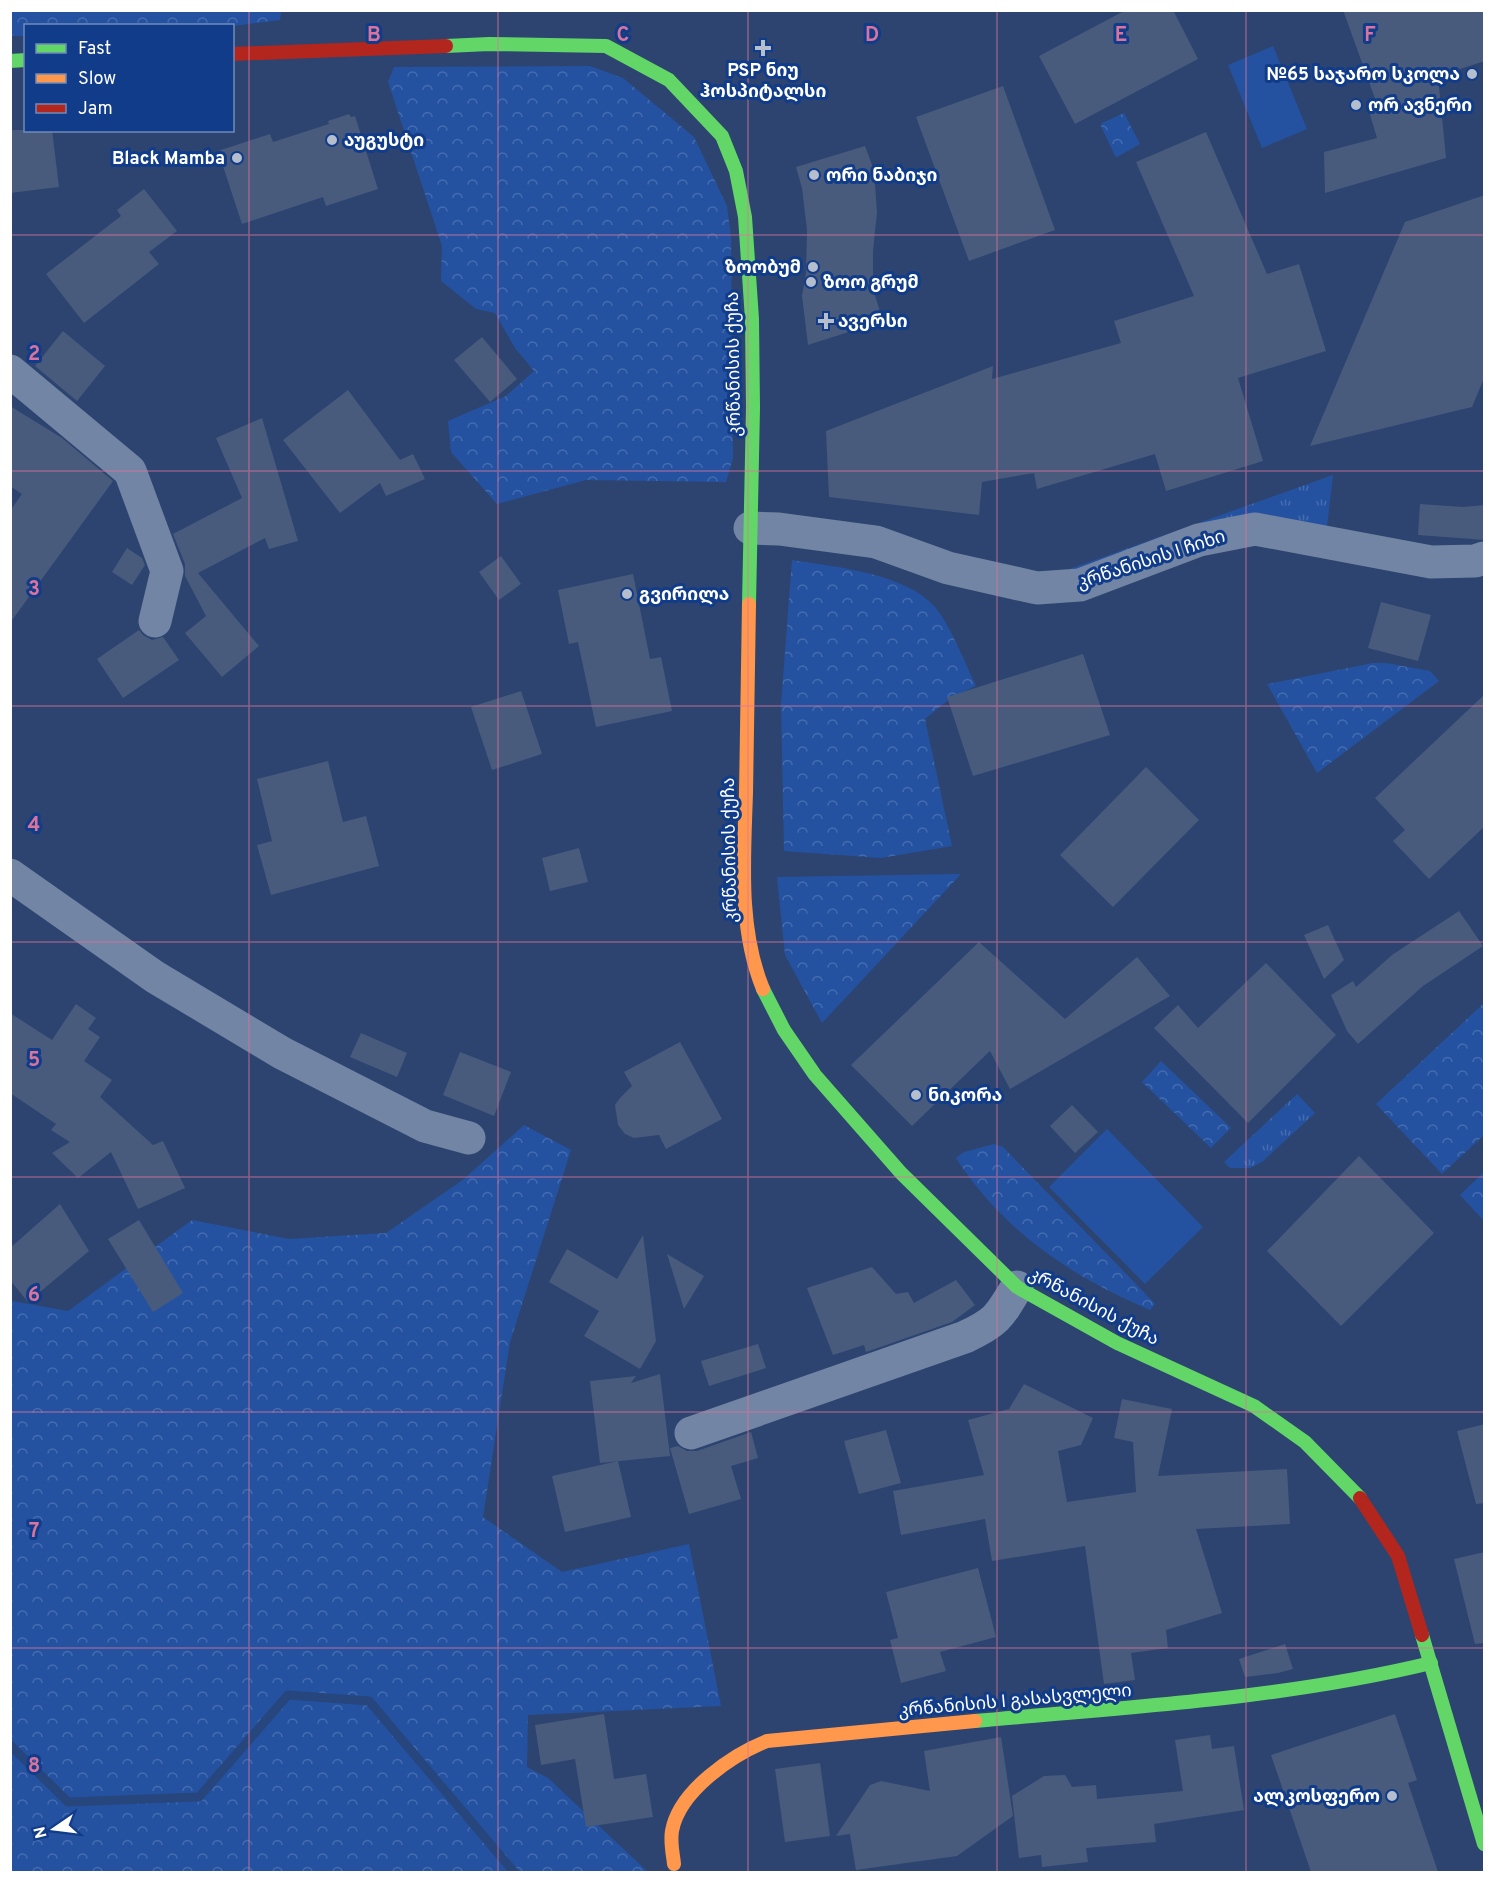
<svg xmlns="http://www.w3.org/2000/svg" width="1495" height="1883" font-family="Overpass,'Noto Sans Georgian',sans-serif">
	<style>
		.grass { fill: url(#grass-tufts) }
		.forest { fill: url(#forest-crowns) }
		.pitch { fill: #2452a1 }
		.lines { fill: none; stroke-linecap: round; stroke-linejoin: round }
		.stream { stroke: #27467e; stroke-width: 9 }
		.building { fill: #485b7d }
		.street { stroke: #7385a4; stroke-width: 33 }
		.fast { stroke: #63d668; stroke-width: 14 }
		.slow { stroke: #ff974d; stroke-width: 14 }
		.jam { stroke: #b3261e; stroke-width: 14 }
		.grid { fill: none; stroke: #da749d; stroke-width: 1.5; stroke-opacity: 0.55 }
		.poi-dot { fill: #b5becd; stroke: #113c8a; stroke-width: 2 }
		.labels { text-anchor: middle; stroke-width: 6; stroke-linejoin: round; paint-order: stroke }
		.poi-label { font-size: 18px; font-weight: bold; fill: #fff; stroke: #113c8a; text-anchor: start }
		.street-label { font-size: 18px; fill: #fff; stroke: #113c8a }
		.grid-label { font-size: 20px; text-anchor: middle; font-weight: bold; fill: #da749d; stroke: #113c8a; stroke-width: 6; stroke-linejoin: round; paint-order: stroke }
	</style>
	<defs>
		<pattern id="grass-tufts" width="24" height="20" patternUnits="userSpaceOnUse" patternTransform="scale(1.5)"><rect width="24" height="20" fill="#2452a1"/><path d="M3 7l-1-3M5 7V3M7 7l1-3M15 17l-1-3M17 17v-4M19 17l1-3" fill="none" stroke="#456caf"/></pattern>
		<pattern id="forest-crowns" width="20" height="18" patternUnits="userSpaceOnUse" patternTransform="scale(1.5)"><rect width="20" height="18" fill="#2452a1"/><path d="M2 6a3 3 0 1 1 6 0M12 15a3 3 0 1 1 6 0" fill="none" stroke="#456caf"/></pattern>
	</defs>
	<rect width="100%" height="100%" fill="#2c446f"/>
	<g class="grass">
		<polygon points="1333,475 1327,527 1061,572"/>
		<polygon points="1297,1094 1315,1113 1262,1162 1250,1168 1230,1168 1224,1162"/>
	</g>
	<g class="forest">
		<polygon points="281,11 280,20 233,26 26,26 25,36 11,36 11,11"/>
		<polygon points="590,66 623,78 694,137 727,206 731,237 733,458 726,482 586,480 497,504 451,452 448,421 506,396 534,371 515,348 495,313 476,309 441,281 442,246 388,82 394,67"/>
		<polygon points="1124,113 1140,144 1117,157 1115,156 1101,126 1102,123"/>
		<path d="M792,560C836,567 916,574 941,615C955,637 965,663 976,686L952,697L925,719L952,846L881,858L784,851L781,704Z"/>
		<polygon points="1373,663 1386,663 1430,671 1439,681 1317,773 1267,684"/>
		<polygon points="961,874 822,1023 785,955 777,877"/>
		<polygon points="1484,1003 1484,1135 1442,1174 1376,1104"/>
		<polygon points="1161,1061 1231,1128 1211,1148 1142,1082"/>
		<polygon points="524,1125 571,1150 510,1342 483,1517 562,1572 689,1544 721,1706 528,1715 527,1767 548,1778 648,1872 11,1872 10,1299 12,1301 68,1311 192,1220 289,1239 386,1233 464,1179"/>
		<path d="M994,1144L1003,1147L1137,1285L1155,1304L1150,1310C1072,1277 1003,1231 956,1158L964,1152Z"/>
		<polygon points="1484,1172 1484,1221 1460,1195"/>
	</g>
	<g class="pitch">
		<polygon points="1273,46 1307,129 1262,148 1228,65"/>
		<polygon points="1107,1129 1203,1227 1145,1284 1049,1187"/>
	</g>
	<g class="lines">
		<polyline class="stream" points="10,1745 68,1802 199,1797 288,1695 369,1701 514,1872"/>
	</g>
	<g class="building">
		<polygon points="1126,10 1173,10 1198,59 1075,124 1039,56"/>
		<polygon points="1343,10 1485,10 1485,61 1438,76 1446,158 1325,193 1324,152 1377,138 1368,108 1378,107"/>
		<polygon points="1003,86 1055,230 969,261 916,117"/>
		<polygon points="349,114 351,117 355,116 378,189 326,206 323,197 242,224 218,151 270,134 273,142 329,124 328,121"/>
		<polygon points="10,130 52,130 59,187 10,193"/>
		<polygon points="1206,132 1267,274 1299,264 1326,351 1238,378 1263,461 1166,491 1155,454 1037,489 1034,473 982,482 979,515 829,497 826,431 993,366 992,379 1121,343 1114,321 1194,296 1136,162"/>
		<polygon points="865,146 874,170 877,212 873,251 873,289 883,321 808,345 802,296 806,273 807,230 802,188 796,167"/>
		<polygon points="144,189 177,231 149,252 159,264 84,323 46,274 121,216 117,210"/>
		<polygon points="1485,195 1485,376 1472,407 1310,446 1405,222"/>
		<polygon points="63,331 105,366 77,401 35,366"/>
		<polygon points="482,337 517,379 490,402 454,360"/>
		<polygon points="348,390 400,460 413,454 425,479 386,496 380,483 340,513 283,440"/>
		<polygon points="10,406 62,438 113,481 10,623 10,511 22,494 10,486"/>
		<polygon points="262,418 298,541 269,549 265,538 198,573 259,646 222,677 185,633 206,616 185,576 185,564 173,534 242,498 216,438"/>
		<polygon points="1420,504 1463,507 1485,505 1485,540 1418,535"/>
		<polygon points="127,548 142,558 145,565 132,585 112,572"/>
		<polygon points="501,556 521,584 499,600 479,572"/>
		<polygon points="633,574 650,659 661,657 672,711 596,727 578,642 569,644 558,590"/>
		<polygon points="1381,602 1431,615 1418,661 1368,648"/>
		<polygon points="139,630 143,635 152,640 163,637 179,660 123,698 97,659"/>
		<polygon points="1083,654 1110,735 973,776 947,697"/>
		<polygon points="521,691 542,754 492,770 471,707"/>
		<polygon points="1485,694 1485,826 1429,879 1393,841 1405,830 1375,798"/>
		<polygon points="328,761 343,822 366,816 379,866 271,895 257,845 272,841 257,779"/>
		<polygon points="1146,767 1199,820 1113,907 1060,855"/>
		<polygon points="579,848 588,882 550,891 542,858"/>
		<polygon points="1459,911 1483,946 1423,986 1358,1044 1347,1031 1331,995 1353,981 1356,987 1392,955"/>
		<polygon points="1328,925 1344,960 1324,979 1304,935"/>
		<polygon points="979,942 1065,1019 1137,957 1170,996 1010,1089 990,1051 912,1126 851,1065"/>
		<polygon points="1266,963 1336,1035 1248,1123 1154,1028 1178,1005 1198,1028"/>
		<polygon points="76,1004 96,1018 88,1029 100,1037 84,1061 112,1080 100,1097 153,1145 163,1141 185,1188 138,1209 111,1152 78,1178 52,1153 70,1142 51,1130 56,1124 10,1093 10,1013 52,1040"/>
		<polygon points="361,1033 407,1053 397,1077 350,1057"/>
		<polygon points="680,1042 722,1119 666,1149 659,1135 634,1138 625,1134 618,1125 615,1105 620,1098 632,1086 624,1072"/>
		<polygon points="460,1052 511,1072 494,1116 443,1095"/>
		<polygon points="1072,1105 1098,1132 1075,1153 1050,1126"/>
		<polygon points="1359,1156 1434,1233 1341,1326 1267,1251"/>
		<polygon points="60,1204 89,1251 28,1302 10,1280 10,1248"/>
		<polygon points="139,1220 183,1293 153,1312 108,1239"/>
		<polygon points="643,1235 656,1341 640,1369 584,1336 599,1311 549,1282 567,1249 617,1279"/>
		<polygon points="667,1254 704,1276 684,1309"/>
		<polygon points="872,1267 896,1294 908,1292 914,1303 956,1280 975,1305 952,1322 866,1352 864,1345 833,1355 807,1288"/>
		<polygon points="758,1344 766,1368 709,1386 701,1361"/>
		<polygon points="660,1374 670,1456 600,1463 590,1381 636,1376 631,1383"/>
		<polygon points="1024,1384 1093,1418 1081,1445 1058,1451 1067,1502 1136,1492 1133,1442 1114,1438 1122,1399 1172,1409 1158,1476 1287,1469 1290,1524 1196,1529 1222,1613 1166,1630 1168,1648 1131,1653 1135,1680 1104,1684 1085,1546 992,1561 985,1519 901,1535 893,1491 984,1475 968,1420 1009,1409"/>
		<polygon points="1485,1424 1485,1503 1476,1504 1457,1431"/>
		<polygon points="886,1430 901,1483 859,1494 844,1441"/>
		<polygon points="751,1432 758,1458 731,1466 741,1499 689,1514 670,1448 678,1446 687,1451 697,1451"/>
		<polygon points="618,1461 631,1517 565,1532 552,1476"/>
		<polygon points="1485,1552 1485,1643 1475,1644 1454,1559"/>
		<polygon points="978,1568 996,1637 940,1652 946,1671 901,1683 890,1640 898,1638 886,1592"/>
		<polygon points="1285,1644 1293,1669 1278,1673 1245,1677 1239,1659"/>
		<polygon points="604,1714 614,1779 646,1774 653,1817 586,1827 575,1759 541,1765 535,1725"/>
		<polygon points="1395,1714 1417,1780 1408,1783 1438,1872 1311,1872 1271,1755"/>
		<polygon points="1210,1735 1212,1749 1234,1746 1244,1810 1154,1824 1156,1842 1086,1848 1088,1862 1042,1867 1041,1855 1019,1858 1012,1796 1044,1776 1065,1775 1072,1787 1096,1785 1097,1799 1183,1791 1175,1740"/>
		<polygon points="1001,1737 1013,1816 957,1856 856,1870 850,1834 836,1836 870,1785 881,1781 930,1791 924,1751"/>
		<polygon points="820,1763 830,1836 785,1842 775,1769"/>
	</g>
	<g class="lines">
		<g class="street">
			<polyline points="10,371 130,471 167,571 155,621"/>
			<polyline points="750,528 779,529 876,542 948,568 1037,588 1080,585 1199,540 1255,529 1431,562 1475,561 1484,558"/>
			<polyline points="10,875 155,977 282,1053 425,1126 469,1138"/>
			<path d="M691,1433L965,1337C997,1322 999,1317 1017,1287"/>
		</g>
		<g class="fast">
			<polyline points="446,46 489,44 606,46 669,80 722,136 736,171 745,217 752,319 753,408 749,604"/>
			<polyline points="10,61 26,60"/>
			<polyline points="763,989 784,1030 815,1075 901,1173 1017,1287 1117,1343 1254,1406 1305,1442 1360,1498"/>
			<polyline points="1422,1635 1484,1844"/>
			<path d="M975,1721C1127,1707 1282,1699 1431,1663"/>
		</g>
		<g class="slow">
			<path d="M749,604C748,667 747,730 746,793C744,858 738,928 763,989"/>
			<path d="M674,1864C673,1854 670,1842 672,1831C679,1791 732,1755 767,1741L975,1721"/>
		</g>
		<g class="jam">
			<polyline points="232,54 446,46"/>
			<polyline points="1360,1498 1398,1556 1422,1635"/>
		</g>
	</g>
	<path class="grid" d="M249,10V1872M498,10V1872M748,10V1872M997,10V1872M1246,10V1872M10,235H1484M10,471H1484M10,706H1484M10,942H1484M10,1177H1484M10,1412H1484M10,1648H1484"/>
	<g class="poi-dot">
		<path d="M760 39h6v6h6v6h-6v6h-6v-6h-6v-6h6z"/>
		<circle cx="1472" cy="74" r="6"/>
		<circle cx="1356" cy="105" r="6"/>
		<circle cx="332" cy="140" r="6"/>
		<circle cx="237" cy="158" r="6"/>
		<circle cx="814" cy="175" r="6"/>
		<circle cx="813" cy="267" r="6"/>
		<circle cx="811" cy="282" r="6"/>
		<path d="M823 312h6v6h6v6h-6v6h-6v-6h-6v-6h6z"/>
		<circle cx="627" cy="594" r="6"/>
		<circle cx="916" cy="1095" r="6"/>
		<circle cx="1392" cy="1796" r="6"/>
	</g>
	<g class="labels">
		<g class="poi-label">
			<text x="763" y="76" text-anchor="middle">PSP ნიუ<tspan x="763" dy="21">ჰოსპიტალსი</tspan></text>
			<text x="1460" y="80" text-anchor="end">№65 საჯარო სკოლა</text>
			<text x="1368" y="111">ორ ავნერი</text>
			<text x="344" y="146">აუგუსტი</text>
			<text x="225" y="164" text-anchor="end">Black Mamba</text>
			<text x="826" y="181">ორი ნაბიჯი</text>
			<text x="801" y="273" text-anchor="end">ზოობუმ</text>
			<text x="823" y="288">ზოო გრუმ</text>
			<text x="838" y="327">ავერსი</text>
			<text x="639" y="600">გვირილა</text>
			<text x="928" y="1101">ნიკორა</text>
			<text x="1380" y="1802" text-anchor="end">ალკოსფერო</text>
		</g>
		<g class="street-label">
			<text transform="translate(733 364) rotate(-91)" y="6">კრწანისის ქუჩა</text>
			<text transform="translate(1151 559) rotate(-18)" y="6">კრწანისის I ჩიხი</text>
			<text transform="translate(729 850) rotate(-91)" y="6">კრწანისის ქუჩა</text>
			<text transform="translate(1094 1306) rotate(28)" y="6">კრწანისის ქუჩა</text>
			<text transform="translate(1015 1700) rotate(-5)" y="6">კრწანისის I გასასვლელი</text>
		</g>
	</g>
	<g class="grid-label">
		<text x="374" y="41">B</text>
		<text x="623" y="41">C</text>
		<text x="872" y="41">D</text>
		<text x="1121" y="41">E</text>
		<text x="1370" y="41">F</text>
		<text x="34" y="360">2</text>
		<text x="34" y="595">3</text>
		<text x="34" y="831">4</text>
		<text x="34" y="1066">5</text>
		<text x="34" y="1301">6</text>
		<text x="34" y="1537">7</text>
		<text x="34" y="1772">8</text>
	</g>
	<rect width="1495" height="1883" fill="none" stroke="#ffffff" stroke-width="24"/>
	<rect x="24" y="24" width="210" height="108" fill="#113c8a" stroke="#708ab9" stroke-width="1.5"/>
	<rect x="36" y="44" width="30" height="9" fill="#63d668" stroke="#708ab9" stroke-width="1.5"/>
	<text x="78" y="54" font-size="18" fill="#ffffff">Fast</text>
	<rect x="36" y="74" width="30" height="9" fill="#ff974d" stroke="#708ab9" stroke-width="1.5"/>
	<text x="78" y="84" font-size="18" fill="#ffffff">Slow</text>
	<rect x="36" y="104" width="30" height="9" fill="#b3261e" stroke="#708ab9" stroke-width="1.5"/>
	<text x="78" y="114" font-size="18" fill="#ffffff">Jam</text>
	<g transform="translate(54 1829) rotate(256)" stroke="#113c8a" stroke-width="4.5" paint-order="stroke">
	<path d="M0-4.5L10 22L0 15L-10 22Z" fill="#ffffff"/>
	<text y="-9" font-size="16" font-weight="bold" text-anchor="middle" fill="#ffffff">N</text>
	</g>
</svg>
